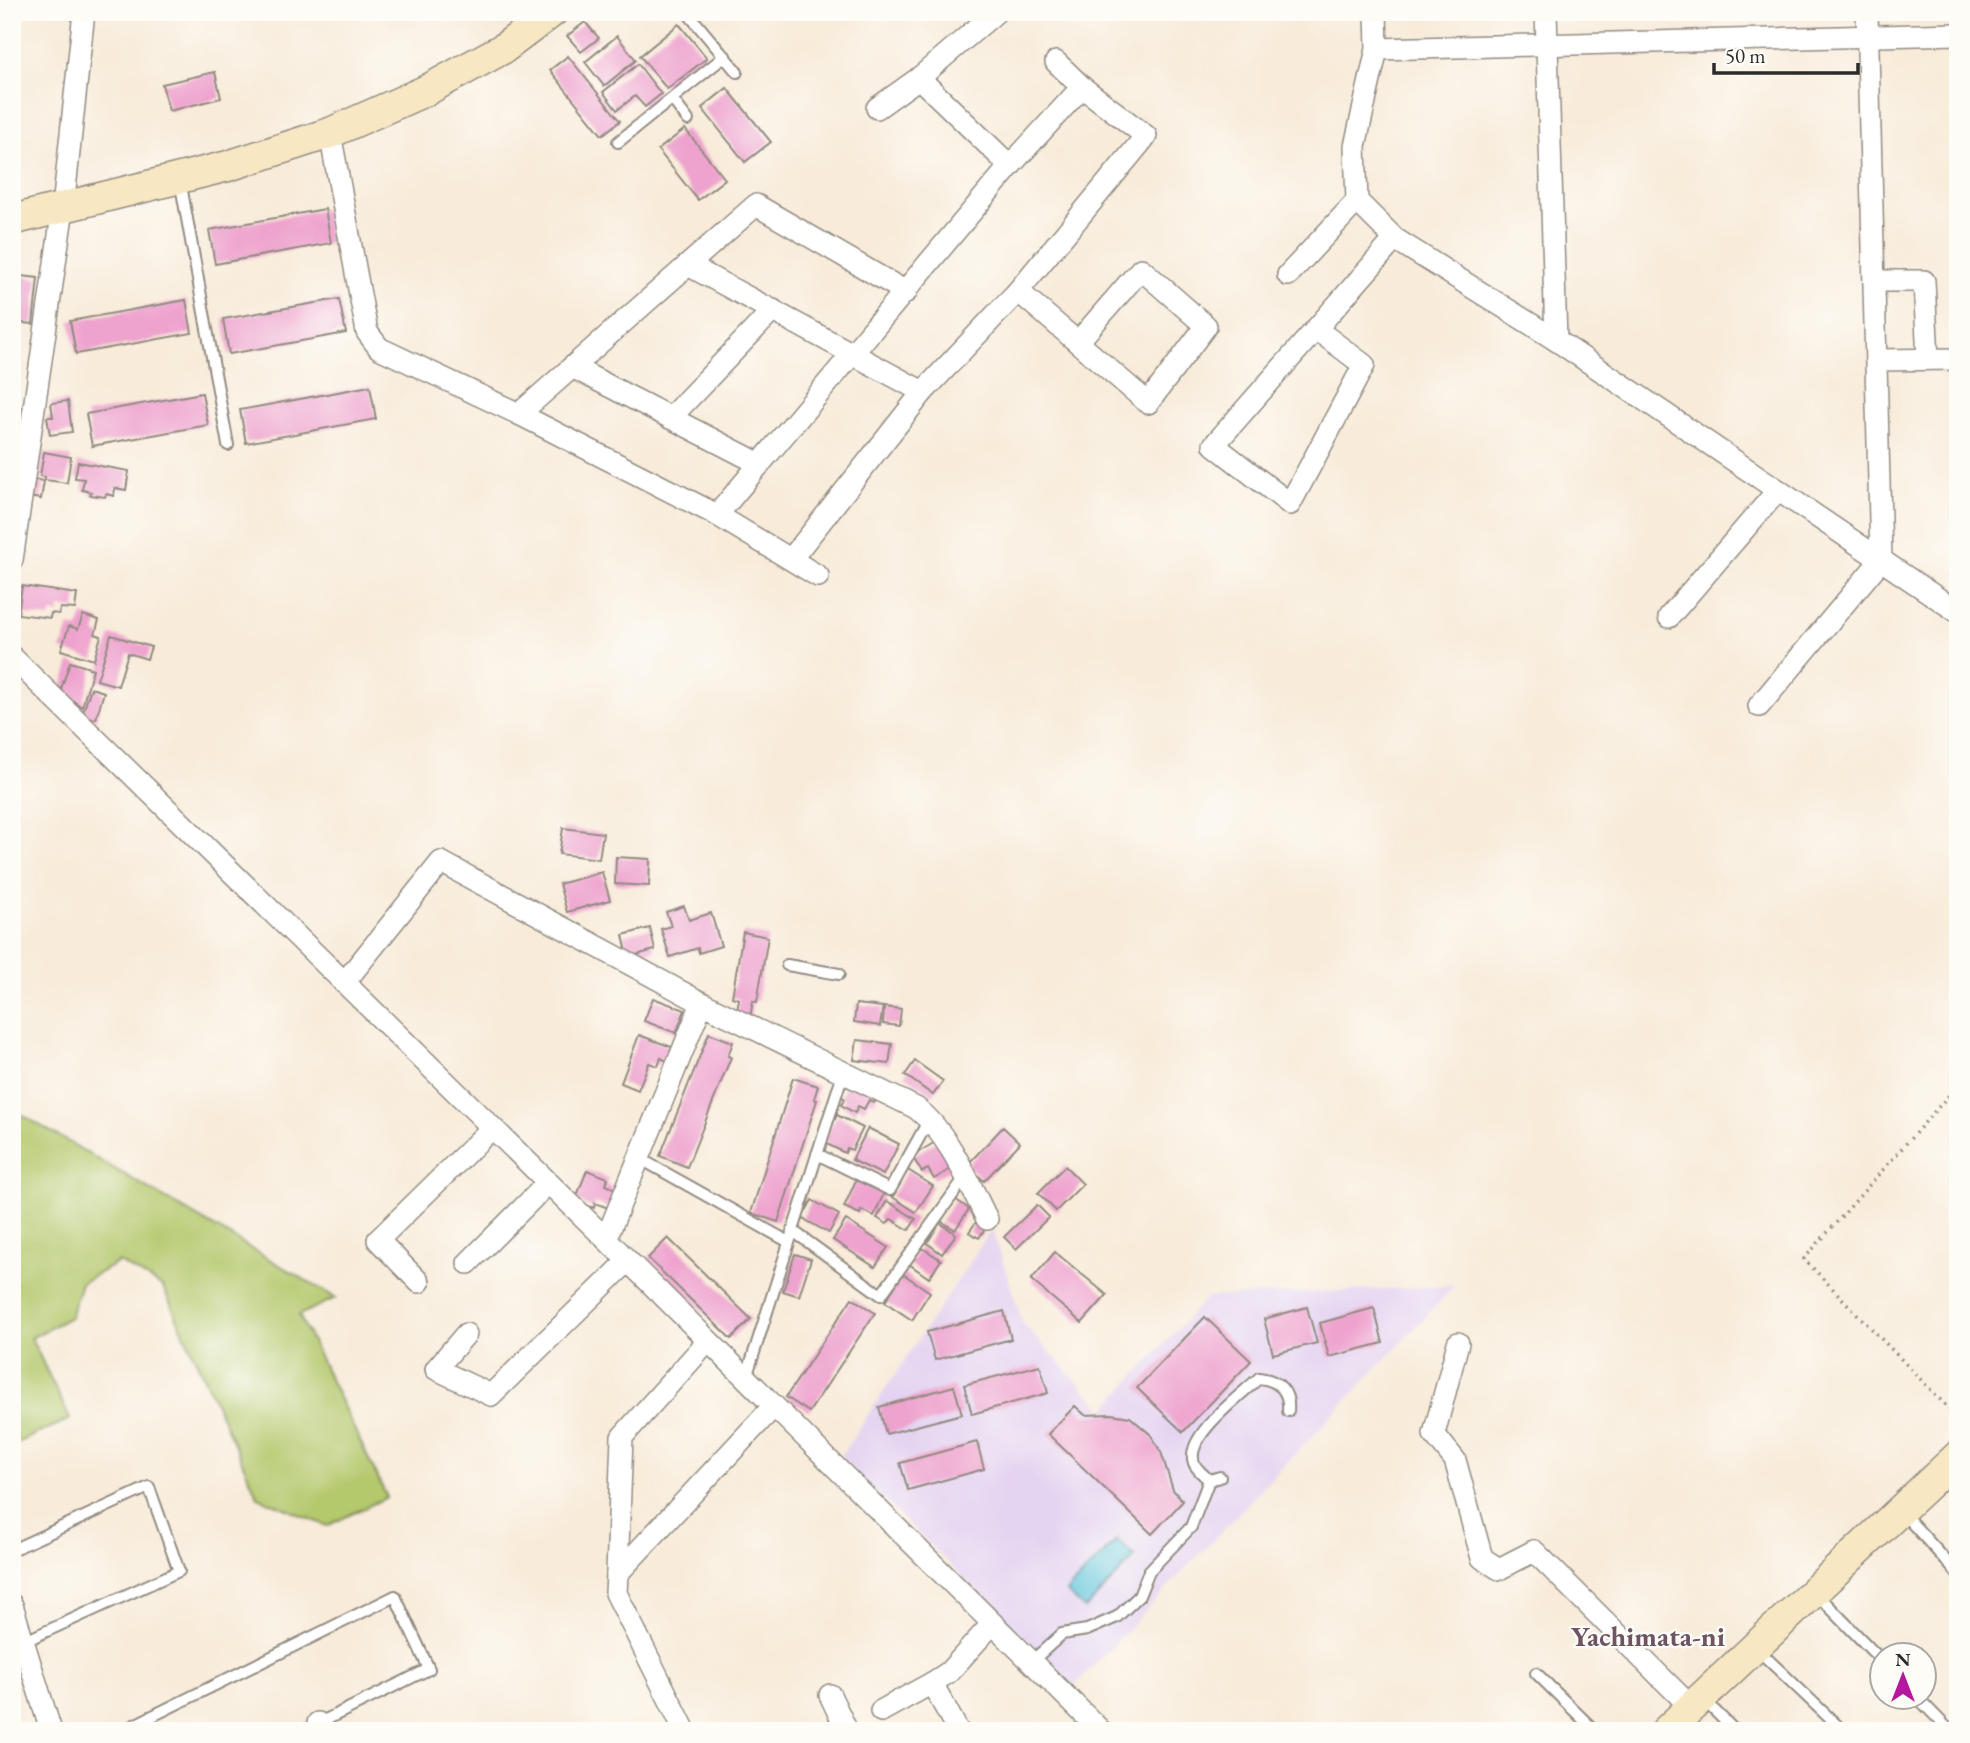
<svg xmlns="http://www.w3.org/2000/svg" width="1970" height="1743" font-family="'EB Garamond',serif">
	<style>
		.built { fill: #e4d3f1 }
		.green { fill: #b4c86c; stroke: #707a4c; stroke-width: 2 }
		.water { fill: #5ec4db; stroke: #447883; stroke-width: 2 }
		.building { fill: #eea3ce }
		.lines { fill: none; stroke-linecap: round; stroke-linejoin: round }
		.lane-casing { stroke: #928b82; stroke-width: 14 }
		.street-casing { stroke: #928b82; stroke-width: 24 }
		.secondary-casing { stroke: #928b82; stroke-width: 33 }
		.path { stroke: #928b82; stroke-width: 3.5; stroke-dasharray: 2 5; stroke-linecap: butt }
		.lane { stroke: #fff; stroke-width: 10 }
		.street { stroke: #fff; stroke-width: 21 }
		.secondary { stroke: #f7e8c3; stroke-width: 30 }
		.labels { text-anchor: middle; stroke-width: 5; stroke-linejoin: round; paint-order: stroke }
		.quarter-label { font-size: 28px; font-weight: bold; fill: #6f5564; stroke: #fdfcf7 }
	</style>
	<rect width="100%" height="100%" fill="#fdfcf7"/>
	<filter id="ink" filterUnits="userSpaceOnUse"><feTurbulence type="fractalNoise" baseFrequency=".0143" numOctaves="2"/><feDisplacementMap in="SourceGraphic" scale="14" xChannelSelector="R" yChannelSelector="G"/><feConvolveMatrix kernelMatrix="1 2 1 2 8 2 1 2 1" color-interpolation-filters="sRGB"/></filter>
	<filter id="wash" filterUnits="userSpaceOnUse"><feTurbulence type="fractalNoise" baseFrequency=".00686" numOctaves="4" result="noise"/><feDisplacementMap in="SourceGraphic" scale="28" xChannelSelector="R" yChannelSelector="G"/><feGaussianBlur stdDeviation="1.57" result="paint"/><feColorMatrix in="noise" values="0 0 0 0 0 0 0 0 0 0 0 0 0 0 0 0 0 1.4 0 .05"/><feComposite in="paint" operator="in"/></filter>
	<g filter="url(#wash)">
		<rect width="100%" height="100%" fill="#f8ebd9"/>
		<polygon class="built" points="992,1229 1023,1324 1104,1410 1207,1297 1455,1286 1074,1686 840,1457"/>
		<polygon class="green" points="12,1109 336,1298 299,1315 387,1497 327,1526 258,1497 163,1287 119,1262 81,1283 70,1317 31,1338 70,1419 12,1445"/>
		<polygon class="water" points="1117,1540 1135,1557 1085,1609 1066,1592"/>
		<g id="blocks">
			<g class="building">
				<polygon points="585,22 599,38 581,52 567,36"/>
				<polygon points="679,24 707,58 667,89 640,56"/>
				<polygon points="617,36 636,60 604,86 585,62"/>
				<polygon points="568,56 620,121 602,135 550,70"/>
				<polygon points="638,64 661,94 645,107 635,96 617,110 603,92"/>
				<polygon points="215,72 221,98 169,111 162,84"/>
				<polygon points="727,88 771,142 745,162 702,108"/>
				<polygon points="685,129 725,179 698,200 658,150"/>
				<polygon points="325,209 331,243 215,264 209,230"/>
				<polygon points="12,275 38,278 33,324 12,322"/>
				<polygon points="339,299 346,333 229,354 223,319"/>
				<polygon points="186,300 192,333 76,354 70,321"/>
				<polygon points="370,386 376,419 246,443 240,410"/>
				<polygon points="202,393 208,425 92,446 86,414"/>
				<polygon points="68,401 72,432 50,435 47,417 53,417 51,403"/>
				<polygon points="44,452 71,457 67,483 45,480 45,477 40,476"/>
				<polygon points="78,462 129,471 126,490 115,488 114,496 106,494 105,497 90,495 91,492 82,490 84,479 75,478"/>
				<polygon points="31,479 44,481 41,499 28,497"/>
				<polygon points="22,586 77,594 75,609 60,608 59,614 51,613 50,618 18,614"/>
				<polygon points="83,615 99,620 95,634 101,636 94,660 61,650 69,626 78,629"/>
				<polygon points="111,635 151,647 147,659 128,653 118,686 97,680"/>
				<polygon points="70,662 93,669 82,707 60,692"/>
				<polygon points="91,688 104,692 96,719 82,715"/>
				<polygon points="563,828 603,833 599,859 559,854"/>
				<polygon points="616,857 650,859 649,886 615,884"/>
				<polygon points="602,872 610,900 567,912 559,884"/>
				<polygon points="684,906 689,920 711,913 721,946 699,953 698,948 670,957 661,929 671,926 666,912"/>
				<polygon points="650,928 655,950 628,957 623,935"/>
				<polygon points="743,932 768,937 757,1002 753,1001 750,1018 736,1016 739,999 732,997"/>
				<polygon points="653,998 685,1010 676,1033 644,1021"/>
				<polygon points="856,1004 883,1007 880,1026 854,1022"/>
				<polygon points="884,1007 901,1009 899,1026 883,1024"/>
				<polygon points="709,1033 733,1042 728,1056 731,1057 687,1167 660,1156"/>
				<polygon points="639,1035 672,1047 667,1061 661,1058 658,1066 649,1063 638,1090 621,1083"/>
				<polygon points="857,1040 892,1044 889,1064 854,1060"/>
				<polygon points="915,1061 943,1081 933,1095 905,1075"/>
				<polygon points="793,1078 818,1086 814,1099 817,1100 778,1222 751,1213"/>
				<polygon points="854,1080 880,1092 874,1103 869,1100 864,1109 858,1106 855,1113 841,1105 845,1099 841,1096 846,1086 850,1088"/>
				<polygon points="837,1115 863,1128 852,1150 847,1148 845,1153 823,1142"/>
				<polygon points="1003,1127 1020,1143 984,1181 967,1165"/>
				<polygon points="868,1128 899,1144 883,1175 852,1160"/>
				<polygon points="937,1141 954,1167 934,1179 928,1169 922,1172 912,1156"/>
				<polygon points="1065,1166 1083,1184 1056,1211 1038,1193"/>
				<polygon points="587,1170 608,1178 606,1185 618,1190 611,1209 595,1203 594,1208 575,1201"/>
				<polygon points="908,1170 933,1186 916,1212 891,1196"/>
				<polygon points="856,1180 884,1193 874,1216 861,1210 860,1214 844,1207"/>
				<polygon points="955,1199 969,1209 955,1230 941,1221"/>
				<polygon points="812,1200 839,1215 829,1233 802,1218"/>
				<polygon points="887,1201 916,1219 909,1230 891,1219 887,1224 877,1218"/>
				<polygon points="1037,1205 1049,1217 1016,1249 1004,1237"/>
				<polygon points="979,1218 988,1224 979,1238 969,1232"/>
				<polygon points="846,1220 888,1247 875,1267 833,1240"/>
				<polygon points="940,1223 956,1234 942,1254 927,1243"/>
				<polygon points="668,1238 751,1319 731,1339 648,1258"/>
				<polygon points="921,1247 941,1260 929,1278 909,1264"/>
				<polygon points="1055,1252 1107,1295 1082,1323 1031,1280"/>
				<polygon points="795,1254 811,1259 799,1296 783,1291"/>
				<polygon points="903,1274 930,1292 912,1320 885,1302"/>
				<polygon points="852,1298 875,1313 809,1412 786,1397"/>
				<polygon points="1307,1307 1317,1343 1273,1354 1264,1319"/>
				<polygon points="1374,1308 1383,1343 1329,1357 1320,1323"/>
				<polygon points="1004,1311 1011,1339 935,1360 927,1332"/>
				<polygon points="1205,1317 1251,1361 1183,1432 1137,1388"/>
				<polygon points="1040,1365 1048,1393 972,1414 964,1385"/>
				<polygon points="954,1386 962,1414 886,1434 879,1407"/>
				<polygon points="1075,1406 1085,1415 1111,1414 1130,1417 1151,1435 1161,1452 1173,1490 1183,1501 1152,1534 1048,1434"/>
				<polygon points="977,1442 984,1469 908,1490 900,1463"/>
			</g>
		</g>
	</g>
	<g filter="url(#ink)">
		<use href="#blocks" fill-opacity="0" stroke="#928b82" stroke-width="2"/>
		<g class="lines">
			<defs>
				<g id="lane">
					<polyline points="687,12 737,72"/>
					<polyline points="672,99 688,120"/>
					<polyline points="618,142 725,56"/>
					<polyline points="180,180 228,445"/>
					<polyline points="787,965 839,974"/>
					<polyline points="817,1154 890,1190 930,1118"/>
					<polyline points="639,1158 789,1242"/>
					<polyline points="793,1231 881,1295 966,1176"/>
					<polyline points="746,1378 844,1070"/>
					<path d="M1220,1477L1209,1480C1204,1475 1196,1469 1194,1463C1184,1437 1241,1395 1259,1378C1278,1380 1290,1391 1288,1411"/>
					<polyline points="1902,1512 1958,1574"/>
					<polyline points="12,1550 149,1487 179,1571 25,1641"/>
					<polyline points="1816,1593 1882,1661"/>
					<polyline points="1757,1649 1843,1731"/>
					<polyline points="1031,1662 1062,1634 1087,1630 1117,1617 1139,1596 1149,1571 1191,1527 1209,1480"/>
					<polyline points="1536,1673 1595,1731"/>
					<polyline points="1702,1698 1735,1731"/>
					<polyline points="1918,1698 1950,1731"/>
					<polyline points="122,1731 395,1596 429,1669 303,1731"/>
				</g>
				<g id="street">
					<polyline points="1376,12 1377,49 1355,146 1357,201 1395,239 1556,340 1958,612"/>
					<polyline points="1546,12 1556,340"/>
					<polyline points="1377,49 1958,34"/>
					<polyline points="919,78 1010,166"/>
					<polyline points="877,108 919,78 996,12"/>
					<polyline points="330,133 367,332 379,348 519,414 717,515 818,576"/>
					<polyline points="688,265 923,392"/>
					<polyline points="1288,275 1357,201"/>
					<polyline points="1874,281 1924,281 1928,359"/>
					<polyline points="1018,291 1148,403 1206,326 1141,269 1078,342"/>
					<polyline points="1316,329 1364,365 1290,504 1214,445 1395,239"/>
					<polyline points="1876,360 1958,359"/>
					<polyline points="572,367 760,464"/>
					<polyline points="519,414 756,205 906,292"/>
					<polyline points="670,418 773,310"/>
					<polyline points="717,515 1010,166 1082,87"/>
					<polyline points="792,558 923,392 1018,291 1146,136 1082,87 1056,62"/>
					<polyline points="12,560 63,208 84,12"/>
					<polyline points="1669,617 1778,490"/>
					<polyline points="12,657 606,1239 1101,1731"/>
					<polyline points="1759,706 1881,560 1867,12"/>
					<path d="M344,983L441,862L702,1003L916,1108C948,1132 969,1183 987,1219"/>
					<polyline points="606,1239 702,1003"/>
					<polyline points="468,1263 548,1183"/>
					<polyline points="419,1282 378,1240 492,1128"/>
					<polyline points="466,1334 436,1369 491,1395 628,1261"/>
					<polyline points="1458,1343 1434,1434 1455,1460 1482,1558 1499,1569 1534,1551 1691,1707"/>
					<polyline points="617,1574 622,1437 708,1341"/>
					<polyline points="12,1605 51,1731"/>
					<polyline points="932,1683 958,1731"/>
					<polyline points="830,1695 847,1731"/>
					<polyline points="881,1711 932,1683 949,1672 992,1624"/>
					<polyline points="318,1723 322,1731"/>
					<polyline points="685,1731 616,1593 617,1574 774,1406"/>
				</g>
				<g id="secondary">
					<polyline points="12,220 228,166 330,133 427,90 504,48 552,12"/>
					<polyline points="1666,1731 1958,1456"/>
				</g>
			</defs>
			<use href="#lane" class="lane-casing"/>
			<use href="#street" class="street-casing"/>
			<use href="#secondary" class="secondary-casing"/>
			<polyline class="path" points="1958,1085 1804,1259 1958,1418"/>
			<use href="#lane" class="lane"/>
			<use href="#street" class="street"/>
			<use href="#secondary" class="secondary"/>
		</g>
	</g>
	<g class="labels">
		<g class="quarter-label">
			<text x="1648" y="1646">Yachimata-ni</text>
		</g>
	</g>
	<rect width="1970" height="1743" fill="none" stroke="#fdfcf7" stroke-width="42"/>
	<g transform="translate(1903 1676)"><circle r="33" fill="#fdfcf7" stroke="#a9a8a5" stroke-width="2"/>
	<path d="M0-5L12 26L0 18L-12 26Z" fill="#b5179e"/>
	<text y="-10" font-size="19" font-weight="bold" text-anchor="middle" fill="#2b2b2b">N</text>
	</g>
	<path d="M1714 63v10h144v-10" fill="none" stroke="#2b2b2b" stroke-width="3.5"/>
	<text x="1725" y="63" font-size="21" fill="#2b2b2b" stroke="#fdfcf7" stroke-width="5" paint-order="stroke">50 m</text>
</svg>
